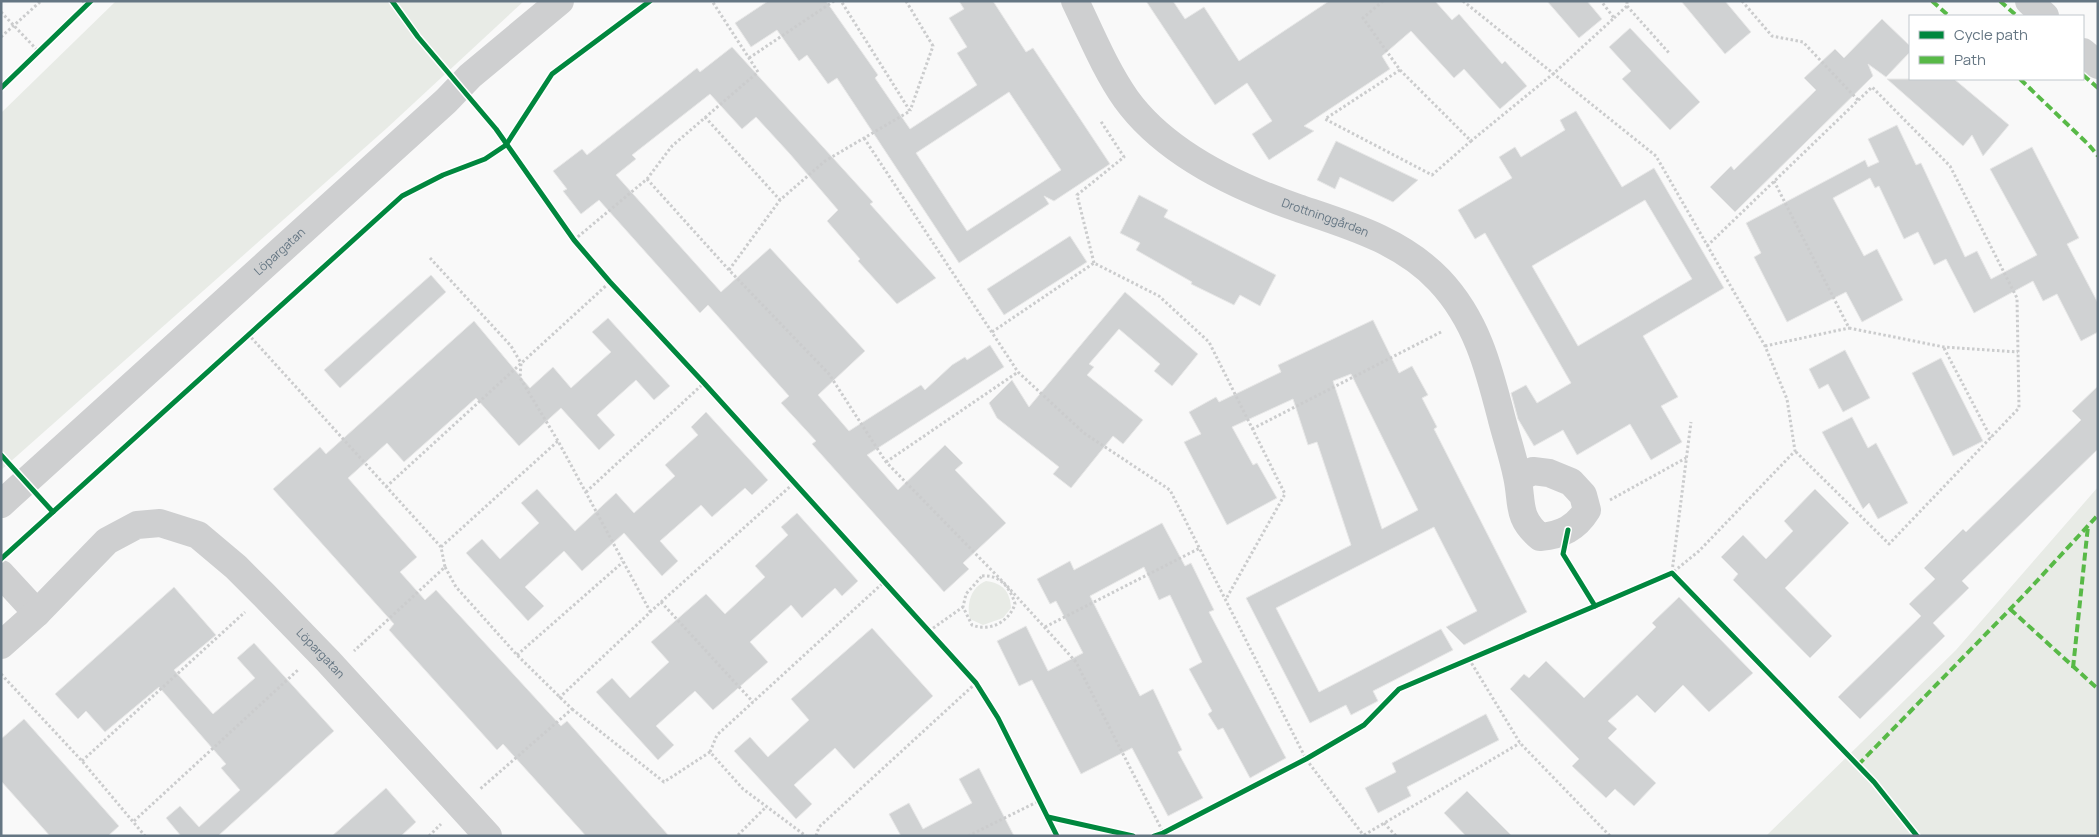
<svg xmlns="http://www.w3.org/2000/svg" width="2099" height="837" font-family="Manrope,sans-serif">
	<style>
		.green { fill: #e8ebe6 }
		.building { fill: #d0d2d3; stroke: #e8e8e8; fill-rule: evenodd }
		.lines { fill: none; stroke-linecap: round; stroke-linejoin: round }
		.path { stroke: #cbcccd; stroke-width: 3; stroke-dasharray: 2.5 2.5; stroke-linecap: butt }
		.minor { stroke: #cecfd0; stroke-width: 28 }
		.tertiary { stroke: #cecfd0; stroke-width: 28 }
		.quiet { stroke: #58b947; stroke-width: 4; stroke-dasharray: 8 4; stroke-linecap: butt }
		.cycleway-casing { stroke: #fff; stroke-width: 8 }
		.cycleway { stroke: #00873e; stroke-width: 5 }
		.labels { text-anchor: middle; stroke-width: 5; stroke-linejoin: round; paint-order: stroke }
		.street-label { font-size: 12px; fill: #657683; stroke: #fff }
	</style>
	<rect width="100%" height="100%" fill="#f9f9f9"/>
	<g class="green">
		<polygon points="116,1 524,1 387,128 1,470 1,113"/>
		<polygon points="2098,487 2098,835 1766,836 1956,650"/>
		<path d="M986,581C1002,583 1010,591 1011,608L1003,618L983,625L970,619C966,604 971,587 986,581Z"/>
	</g>
	<g class="building">
		<path d="M768,1H826L878,75L875,78L910,129L977,85L957,53L967,47L949,18L964,9L959,1H993L1026,52L1033,48L1110,164L1054,201L1044,196L1049,204L959,263L837,78L828,84L807,55L799,61L777,30L751,47L735,23ZM1009,92L1061,170L967,231L916,153Z"/>
		<polygon points="1146,1 1173,1 1185,19 1204,7 1239,61 1329,1 1435,1 1452,20 1459,14 1502,64 1505,61 1527,86 1500,109 1464,69 1454,78 1411,31 1382,56 1390,69 1304,126 1314,131 1269,160 1252,134 1272,121 1247,83 1215,105"/>
		<polygon points="1547,1 1587,1 1602,19 1579,38"/>
		<polygon points="1681,1 1725,1 1751,32 1725,54"/>
		<polygon points="1882,19 1910,46 1910,52 1886,77 1868,64 1873,76 1735,212 1710,187 1731,166 1734,170 1816,90 1804,78 1835,49 1844,58"/>
		<polygon points="1630,28 1700,102 1670,130 1622,79 1631,71 1609,47"/>
		<polygon points="732,47 873,202 870,204 936,278 897,304 858,261 860,259 827,221 838,210 790,154 756,117 742,129 710,94 632,155 636,159 616,175 721,292 770,248 865,351 818,395 849,431 921,385 925,390 952,365 965,357 967,360 990,345 1004,367 867,455 898,490 945,445 963,463 955,470 1006,523 963,563 969,569 944,592 812,444 816,441 781,403 789,396 708,305 700,313 599,200 581,214 563,191 567,189 553,171 582,149 587,155 697,68 700,72"/>
		<polygon points="1887,79 1954,79 2009,125 1983,156 1972,135 1963,146"/>
		<path d="M1576,111L1622,187L1654,168L1724,288L1643,336L1678,397L1661,406L1682,442L1651,460L1630,424L1577,455L1563,430L1534,446L1518,419L1511,393L1526,385L1537,403L1571,383L1485,233L1475,239L1458,210L1512,178L1499,157L1515,147L1521,157L1565,130L1560,120ZM1645,200L1692,279L1578,346L1532,266Z"/>
		<polygon points="1897,125 1916,165 1921,163 1965,257 1977,251 1991,279 2037,255 1990,169 2032,147 2079,238 2067,244 2098,303 2098,332 2081,341 2057,294 2043,301 2033,281 1974,313 1946,259 1934,265 1918,232 1904,239 1879,186 1875,188 1870,178 1833,198 1864,256 1877,249 1903,300 1862,322 1846,292 1787,322 1754,257 1761,253 1746,223 1865,160 1868,167 1879,162 1868,139"/>
		<polygon points="1336,141 1418,180 1393,202 1340,177 1335,189 1317,180"/>
		<polygon points="1139,195 1168,210 1164,217 1276,275 1260,306 1240,295 1234,305 1191,284 1192,282 1136,250 1140,243 1120,233"/>
		<polygon points="1070,236 1087,262 1004,315 987,289"/>
		<polygon points="431,275 446,292 340,388 324,370"/>
		<polygon points="1125,292 1198,354 1172,386 1154,371 1160,364 1119,329 1089,364 1094,367 1087,375 1143,420 1123,444 1113,436 1071,488 1053,474 1059,467 997,418 989,403 1012,380 1029,407"/>
		<polygon points="608,318 670,386 654,400 636,380 616,398 597,415 615,435 599,450 561,408 519,446 476,398 404,462 387,443 348,478 417,557 400,572 425,600 436,590 561,726 567,721 669,836 586,836 503,744 497,750 389,630 394,624 273,489 320,447 326,454 474,321 530,388 553,367 571,388 611,352 592,332"/>
		<path d="M1373,320L1399,373L1412,366L1423,386L1428,395L1422,398L1437,427L1434,429L1527,612L1464,645L1446,627L1477,611L1434,527L1276,608L1319,692L1441,629L1453,650L1373,691L1378,701L1351,715L1346,705L1310,723L1246,598L1351,545L1317,442L1308,445L1293,399L1232,427L1253,465L1257,463L1277,498L1227,525L1184,442L1201,434L1189,412L1216,397L1219,402L1281,372L1278,365ZM1351,374L1418,510L1382,529L1333,381Z"/>
		<polygon points="1845,350 1870,398 1843,412 1828,384 1819,389 1809,369"/>
		<polygon points="1941,358 1983,441 1953,456 1912,373"/>
		<polygon points="2098,386 2098,449 1962,581 1969,588 1933,623 1945,636 1860,719 1838,697 1921,616 1909,604 1935,579 1924,568 1963,529 1966,532 2081,420 2072,411"/>
		<polygon points="706,412 768,480 752,495 745,488 712,517 701,505 660,541 678,561 662,576 624,533 582,571 564,551 525,587 544,606 528,621 466,553 482,539 500,559 539,523 521,503 537,489 575,531 616,493 634,513 675,476 665,465 698,435 691,427"/>
		<polygon points="1852,417 1868,448 1876,443 1908,503 1878,519 1869,503 1863,509 1822,432"/>
		<polygon points="1815,489 1849,523 1785,588 1832,636 1810,658 1733,580 1738,574 1721,557 1743,535 1766,559 1793,531 1784,521"/>
		<polygon points="797,513 858,581 842,596 835,588 802,618 791,605 750,642 768,662 713,710 695,691 656,726 674,745 658,760 596,692 612,678 630,698 669,662 651,642 706,594 725,614 765,577 755,566 788,535 781,527"/>
		<polygon points="1162,523 1185,566 1191,563 1214,610 1209,612 1286,758 1250,778 1223,728 1218,730 1208,714 1212,711 1189,669 1202,662 1170,595 1159,600 1144,567 1090,596 1140,696 1153,689 1182,750 1178,752 1203,798 1168,816 1132,748 1081,774 1032,680 1019,686 997,641 1026,626 1048,671 1083,653 1056,601 1050,604 1037,579 1070,561 1074,570"/>
		<polygon points="174,587 216,635 174,670 213,714 255,678 237,658 254,643 334,731 218,836 181,836 166,818 180,806 199,827 240,790 221,768 226,764 159,687 105,732 86,711 78,719 55,694"/>
		<polygon points="1679,597 1753,673 1709,712 1683,685 1655,713 1637,695 1608,721 1617,729 1608,738 1656,783 1634,806 1615,789 1606,798 1572,766 1579,759 1510,689 1524,674 1529,678 1546,661 1584,698 1656,627 1652,623"/>
		<polygon points="872,628 933,696 854,769 835,748 794,785 812,804 796,819 734,751 750,737 768,757 809,720 791,699"/>
		<polygon points="1486,714 1499,740 1407,787 1411,796 1378,813 1365,788 1396,772 1392,763"/>
		<polygon points="24,719 119,826 108,836 50,836 1,781 1,739"/>
		<polygon points="979,768 1014,836 901,836 889,814 909,803 923,829 972,803 959,779"/>
		<polygon points="386,788 416,822 401,836 332,836"/>
		<polygon points="1467,791 1512,836 1466,836 1444,813"/>
	</g>
	<g class="lines">
		<g class="path">
			<polyline points="83,1 86,5"/>
			<polyline points="906,1 933,46 910,111"/>
			<polyline points="1383,1 1363,18 1400,70 1471,141 1553,74 1614,18 1601,1"/>
			<polyline points="1463,1 1656,156 1765,346 1787,399 1795,451 1699,551 1672,573"/>
			<polyline points="1742,1 1772,36 1803,42 1858,100"/>
			<polyline points="1627,6 1669,53"/>
			<polyline points="1,12 38,51"/>
			<polyline points="1614,18 1627,6 1627,1"/>
			<polyline points="1,37 41,1"/>
			<polyline points="749,58 834,1"/>
			<polyline points="1400,70 1325,119 1432,175 1471,141"/>
			<polyline points="705,117 780,200"/>
			<polyline points="864,138 1018,372 1084,433 1170,490 1306,759 1364,836"/>
			<polyline points="647,179 729,270 829,374 886,462 1007,586 1076,662 1165,836"/>
			<polyline points="1774,181 1849,328 1944,347 2018,352"/>
			<polyline points="574,240 647,179 672,146 758,72 712,1"/>
			<polyline points="1707,246 1872,87 1950,166 2017,298 2019,408 1889,544 1795,451"/>
			<polyline points="430,258 511,346 521,363 520,378 558,441 651,613"/>
			<polyline points="1094,263 1077,195 1124,157 1100,120"/>
			<polyline points="729,270 780,200 825,161 910,111 841,1"/>
			<polyline points="992,332 1094,263 1159,296 1209,342 1285,494 1226,599"/>
			<polyline points="248,334 441,547 445,567 354,651"/>
			<polyline points="1765,346 1849,328"/>
			<polyline points="1944,348 1991,438"/>
			<polyline points="1252,429 1443,331"/>
			<polyline points="886,462 1018,372"/>
			<polyline points="386,487 610,282"/>
			<polyline points="586,492 704,383"/>
			<polyline points="1610,500 1686,458"/>
			<polyline points="441,547 558,441"/>
			<polyline points="445,567 456,587 517,655 572,709 479,790"/>
			<polyline points="1672,572 1691,422"/>
			<path d="M982,576C1000,574 1011,589 1015,604C1009,622 990,632 972,625L963,607L966,594Z"/>
			<polyline points="661,602 753,702"/>
			<polyline points="1045,627 1200,548"/>
			<polyline points="929,631 963,607"/>
			<polyline points="517,655 623,562"/>
			<polyline points="1469,659 1520,743 1610,836"/>
			<polyline points="1,674 82,761 145,836"/>
			<polyline points="559,698 661,602 794,483"/>
			<polyline points="572,709 664,782 710,752 743,789 806,836"/>
			<polyline points="710,752 717,735 884,582"/>
			<polyline points="82,761 245,612"/>
			<polyline points="134,821 299,669"/>
			<polyline points="1384,823 1396,836"/>
			<polyline points="738,835 765,808"/>
			<polyline points="1364,835 1520,743"/>
			<polyline points="429,836 441,824"/>
			<polyline points="816,836 819,827 976,683"/>
			<polyline points="968,836 1039,801"/>
		</g>
		<g class="minor">
			<path id="s1" d="M1075,1C1091,34 1105,69 1126,99C1165,153 1237,187 1298,208C1348,225 1401,240 1439,280C1477,320 1489,369 1502,420C1507,439 1513,457 1517,476C1523,503 1516,517 1540,537C1562,535 1576,528 1587,510L1583,495L1571,482L1549,473L1533,471L1518,478"/>
			<polyline points="2029,1 2045,16"/>
			<polyline points="2083,52 2098,65"/>
			<polyline points="1,574 37,613"/>
			<path id="s2" d="M1,645L37,613L107,541L137,525L160,523L198,535L236,567L264,595L328,661L488,836"/>
		</g>
		<path class="tertiary" id="s3" d="M1,504L446,101L470,76L560,1"/>
		<g class="quiet">
			<polyline points="1932,1 1949,16"/>
			<polyline points="2000,1 2017,16"/>
			<polyline points="2083,75 2098,88"/>
			<polyline points="2020,79 2089,145 2098,156"/>
			<polyline points="2010,609 2098,689"/>
			<polyline points="2073,668 2088,526"/>
			<polyline points="1858,765 2023,596 2098,515"/>
		</g>
		<defs>
			<g id="cycleway">
				<polyline points="392,1 418,37 496,129 574,240 610,282 704,383 976,683 998,718 1057,836"/>
				<polyline points="1,88 91,1"/>
				<polyline points="1,455 53,512"/>
				<polyline points="1,559 402,196 443,175 485,159 506,145 552,74 650,1"/>
				<polyline points="1595,606 1672,573 1874,782 1917,836"/>
				<polyline points="1048,817 1133,836"/>
				<polyline points="1154,836 1163,833 1306,759 1364,725 1399,689 1595,606 1563,554 1568,530"/>
			</g>
		</defs>
		<use href="#cycleway" class="cycleway-casing"/>
		<use href="#cycleway" class="cycleway"/>
	</g>
	<g class="labels">
		<g class="street-label">
			<text dy="4" stroke="none"><textPath href="#s1" startOffset="346">Drottninggården</textPath></text>
			<text dy="4" stroke="none"><textPath href="#s3" startOffset="376">Löpargatan</textPath></text>
			<text dy="4" stroke="none"><textPath href="#s2" startOffset="416">Löpargatan</textPath></text>
		</g>
	</g>
	<rect width="2099" height="837" fill="none" stroke="#657683" stroke-width="5"/>
	<rect x="1909" y="15" width="175" height="65" fill="#ffffff" stroke="#c1c8cd"/>
	<rect x="1919" y="31" width="25" height="8" fill="#00873e" stroke="#c1c8cd"/>
	<text x="1954" y="40" font-size="15" fill="#657683">Cycle path</text>
	<rect x="1919" y="56" width="25" height="8" fill="#58b947" stroke="#c1c8cd"/>
	<text x="1954" y="65" font-size="15" fill="#657683">Path</text>
</svg>
